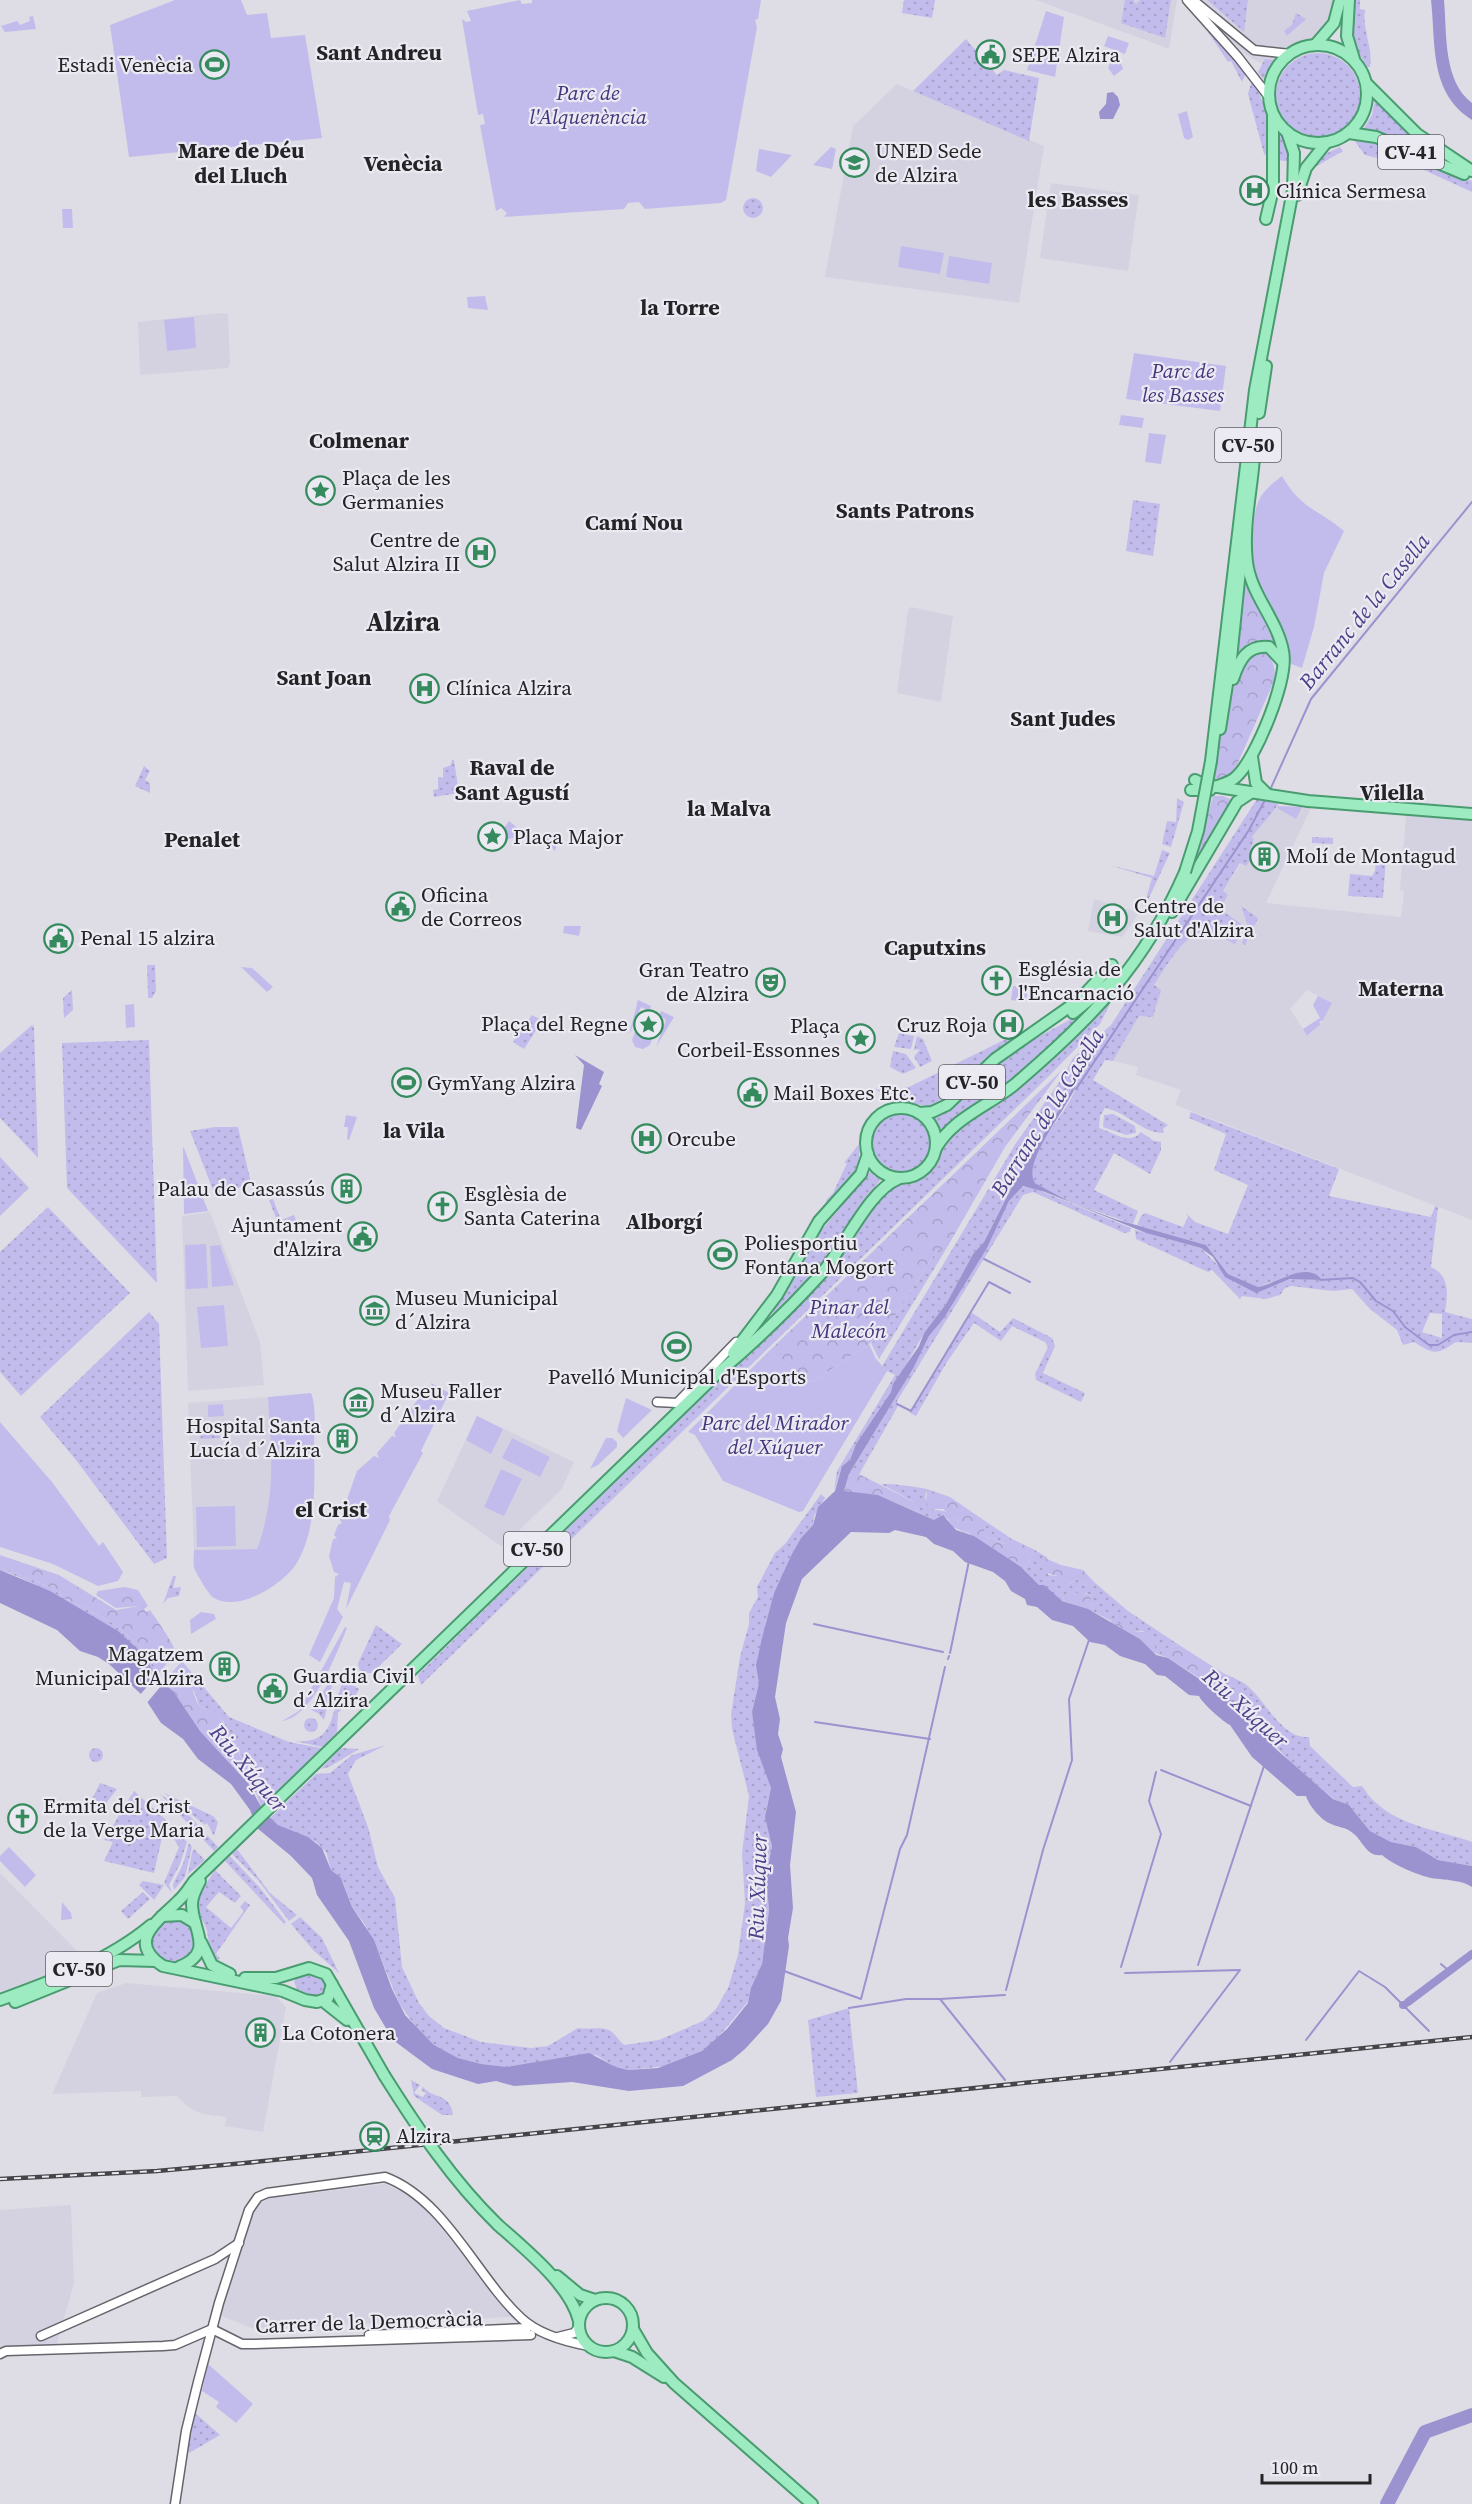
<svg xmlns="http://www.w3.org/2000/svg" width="1472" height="2504" font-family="'Source Serif 4',serif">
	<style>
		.built { fill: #d4d2e1; fill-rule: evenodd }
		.grass { fill: url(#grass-dots); fill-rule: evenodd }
		.forest { fill: url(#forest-crowns) }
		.green { fill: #c2bcec }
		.water { fill: #9b93cf }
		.pier { fill: #dedde5 }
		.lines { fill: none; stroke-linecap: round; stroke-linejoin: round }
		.stream { stroke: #9b93cf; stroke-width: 2 }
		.canal { stroke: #9b93cf; stroke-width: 8 }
		.river { stroke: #9b93cf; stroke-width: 14 }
		.minor-casing { stroke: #66656c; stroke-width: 11 }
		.major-casing { stroke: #489c70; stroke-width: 14 }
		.minor { stroke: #fff; stroke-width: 8 }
		.major { stroke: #9debc1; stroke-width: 10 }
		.rail-casing { stroke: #454448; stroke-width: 4.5 }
		.rail { stroke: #ebeaf2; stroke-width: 2; stroke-dasharray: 7; stroke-linecap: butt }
		.major-bridge-casing { stroke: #489c70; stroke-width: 14; stroke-linecap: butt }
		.major-bridge { stroke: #9debc1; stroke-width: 10 }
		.labels { text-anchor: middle; stroke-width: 4.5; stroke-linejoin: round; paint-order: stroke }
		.shield { fill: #ebeaf2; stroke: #605f64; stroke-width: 1.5 }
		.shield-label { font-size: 20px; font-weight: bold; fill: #242427 }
		.poi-label { font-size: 21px; fill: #242427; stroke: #ebeaf2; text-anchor: start }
		.park-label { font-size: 21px; font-style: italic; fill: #45357d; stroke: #ebeaf2 }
		.street-label { font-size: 21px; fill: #242427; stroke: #ebeaf2 }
		.neighbourhood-label { font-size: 22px; font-weight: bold; fill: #242427; stroke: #ebeaf2 }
		.water-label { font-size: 22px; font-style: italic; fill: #4e3f88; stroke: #ebeaf2 }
		.district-label { font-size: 27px; font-weight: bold; fill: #242427; stroke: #ebeaf2 }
	</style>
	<defs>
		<pattern id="grass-dots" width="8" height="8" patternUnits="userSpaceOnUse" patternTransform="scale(1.5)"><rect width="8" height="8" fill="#c2bcec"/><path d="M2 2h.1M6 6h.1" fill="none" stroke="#a7a1ca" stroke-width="1.8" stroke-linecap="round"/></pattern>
		<pattern id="forest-crowns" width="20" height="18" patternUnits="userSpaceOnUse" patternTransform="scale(1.5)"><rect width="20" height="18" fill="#c2bcec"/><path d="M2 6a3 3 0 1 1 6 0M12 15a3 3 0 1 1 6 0" fill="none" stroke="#a7a1ca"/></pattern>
	</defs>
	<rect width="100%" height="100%" fill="#dedde5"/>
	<g class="built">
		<polygon points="1036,0 1177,0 1169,49 1159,45"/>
		<polygon points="1189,0 1340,0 1334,23 1316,44 1290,54 1275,71 1246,55"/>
		<polygon points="897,84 1044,146 1019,303 825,277 853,126"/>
		<polygon points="1051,183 1139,195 1128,271 1040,258"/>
		<polygon points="222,313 228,314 230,364 228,368 140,375 138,322"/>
		<polygon points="911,607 953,616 941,702 897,693 908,610"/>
		<path d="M1278,806L1311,808L1266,903L1401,917L1404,891L1400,890L1406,816L1472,820V1220L1181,1107L1175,1105L1181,1090L1136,1075L1138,1067L1113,1061L1139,1016H1146L1157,1008L1154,985L1174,955L1194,932H1204L1228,895L1222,892L1252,848V837ZM1307,990L1331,1003L1321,1024L1308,1036L1290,1009Z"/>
		<polygon points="1094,899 1120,907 1139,913 1122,937 1088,931"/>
		<polygon points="210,1212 260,1342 264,1385 188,1391 182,1216"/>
		<polygon points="268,1397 273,1484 269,1511 257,1549 194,1550 188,1403"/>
		<polygon points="477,1416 574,1462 562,1489 502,1547 437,1501"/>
		<polygon points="0,1873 80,1954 85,1960 62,1971 0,1992"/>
		<polygon points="126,1983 275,1996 286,2007 263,2132 225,2126 226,2117 202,2114 188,2107 177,2096 141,2097 141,2091 52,2094 97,1993"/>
		<polygon points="385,2184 418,2199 512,2317 254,2329 222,2316 213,2327 255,2207 266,2199"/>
		<polygon points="71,2205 74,2283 56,2347 0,2348 0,2210"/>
	</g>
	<g class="grass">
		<polygon points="904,0 935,0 932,18 902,13"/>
		<polygon points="1125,0 1133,0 1136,4 1140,0 1171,0 1165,38 1121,23"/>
		<polygon points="1207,0 1248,0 1244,32"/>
		<path d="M1353,0H1360V9L1365,10C1362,29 1374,51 1370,67H1367L1352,41Z"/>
		<polygon points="1296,13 1306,19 1287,36 1284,31 1292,25"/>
		<polygon points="1206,29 1246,73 1242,82 1231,61 1228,62"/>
		<polygon points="966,39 997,75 1004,70 1039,78 1029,141 913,91"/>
		<circle cx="1318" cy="95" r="42"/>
		<polygon points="1265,59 1273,60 1263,79 1258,72"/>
		<path d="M1252,80C1267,105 1270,126 1269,156L1264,154L1248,94Z"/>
		<polygon points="1375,100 1406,131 1448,163 1363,130 1372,115"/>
		<polygon points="1280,134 1286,141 1292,162 1278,160 1278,138"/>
		<polygon points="1358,138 1472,181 1472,192 1424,170 1365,155 1354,140"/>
		<polygon points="1340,147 1343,151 1315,167 1323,155"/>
		<circle cx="753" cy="208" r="10"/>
		<polygon points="1133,500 1160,504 1153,556 1126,551"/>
		<polygon points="452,760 454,760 459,793 434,797 433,790 438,789 438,777 443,778 443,768 451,765"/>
		<polygon points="144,766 150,771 145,780 150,783 150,793 135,786"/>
		<polygon points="1177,798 1184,802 1171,847 1162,844 1167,821 1176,822"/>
		<path d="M1257,799L1279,803C1271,816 1261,825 1252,837L1254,839L1250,851L1255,854L1246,866L1240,863L1223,891L1228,895L1220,909L1241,924C1244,933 1238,938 1235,944C1226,940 1217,934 1209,932C1188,926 1165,969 1154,985L1161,990L1153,1017L1139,1016L1113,1061L1105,1060L1093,1080L1168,1125L1163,1129L1164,1133C1143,1134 1127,1112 1105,1108L1100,1116L1099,1128C1113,1132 1129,1146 1141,1132L1154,1141L1161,1142V1150L1150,1174L1114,1153L1094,1190L1138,1211L1133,1224L1070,1202L1035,1183L1032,1179C1026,1147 1073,1111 1078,1080L1018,1175L984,1242L973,1254L946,1304L924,1333L891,1392L856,1444L850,1460L842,1466L834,1491L837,1471L895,1375L881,1368L1016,1143L1063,1077L1073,1058L1111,1025Z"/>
		<polygon points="1312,837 1333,838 1333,844 1312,843"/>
		<polygon points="1162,850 1170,853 1148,900 1146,899 1152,878 1109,865 1154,876"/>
		<polygon points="1376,859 1386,859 1383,898 1348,896 1350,874 1372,876 1375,871"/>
		<polygon points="1241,906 1258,918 1245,945 1242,943 1248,926"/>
		<polygon points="147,965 155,965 156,991 152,998 148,998"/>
		<polygon points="72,990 73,1010 64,1018 63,998"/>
		<polygon points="1111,1002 1100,1024 1048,1077 421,1685 418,1675 824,1278 853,1241 874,1203 891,1186 912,1184 927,1176 939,1161 942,1146 949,1136 1008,1097"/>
		<path d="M1087,1009L1052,1045L1004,1086L941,1130L934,1117C962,1105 976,1079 1000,1061C1027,1040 1059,1028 1087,1009Z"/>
		<polygon points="532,1015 542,1021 524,1049 513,1042"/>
		<polygon points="32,1025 34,1027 38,1158 0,1118 0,1053"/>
		<polygon points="1022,1031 1023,1033 989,1057 955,1091 936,1105 926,1106 891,1099 875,1089 889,1091 909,1087"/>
		<polygon points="899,1033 914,1036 911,1049 894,1047"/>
		<polygon points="917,1036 923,1039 932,1061 920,1067 914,1057 920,1049 914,1050"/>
		<polygon points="149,1040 157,1283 67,1188 62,1043"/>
		<polygon points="893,1051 906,1054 916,1068 903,1074 890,1067"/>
		<path d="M1191,1112L1339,1169L1329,1196L1431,1217L1435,1206L1438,1207L1431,1267C1450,1276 1448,1293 1445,1312L1472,1319V1343C1467,1343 1456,1341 1453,1344C1435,1356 1432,1353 1414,1342L1403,1345L1397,1330L1370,1309L1352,1289L1333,1291L1291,1286L1285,1288L1280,1295L1266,1299L1242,1296L1240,1299L1212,1270L1208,1272L1136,1239L1135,1230L1201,1248L1234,1282L1249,1287L1254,1292L1294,1278L1322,1280L1290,1275L1258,1287L1228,1274L1206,1245L1137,1225L1141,1216L1145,1213L1183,1227L1188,1217L1186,1213L1195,1222L1228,1234L1248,1185L1214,1170L1226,1134L1189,1118ZM1430,1313L1442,1314V1338L1422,1332Z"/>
		<polygon points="1113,1114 1135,1126 1136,1133 1126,1135 1103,1127 1104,1115"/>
		<circle cx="901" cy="1143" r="29"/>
		<polygon points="215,1127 238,1127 251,1183 217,1197 215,1195 190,1131"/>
		<path d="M859,1144C863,1171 844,1187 826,1205V1200L833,1193L847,1163H844Z"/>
		<polygon points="0,1157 29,1188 0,1216"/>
		<polygon points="870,1172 880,1180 819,1269 772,1314 810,1244"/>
		<polygon points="1029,1186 1131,1228 1130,1232 1124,1233 1033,1192 1023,1195 897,1401 898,1406 857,1478 854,1478 849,1474 914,1367 929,1336 944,1318 987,1248 1009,1201 1021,1187"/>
		<polygon points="273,1199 281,1220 294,1215 297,1222 278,1223 269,1200"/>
		<polygon points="48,1207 130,1293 21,1396 0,1372 0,1252"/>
		<polygon points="940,1249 945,1251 879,1359 871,1343 888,1327 937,1250"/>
		<polygon points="149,1312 159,1324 167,1558 154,1564 76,1460 40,1417"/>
		<polygon points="971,1312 1000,1332 1013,1318 1052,1338 1055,1346 1043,1373 1085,1393 1081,1402 1036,1380 1035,1374 1048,1347 1045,1342 1012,1326 1001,1341 974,1323 947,1362 916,1416 910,1413"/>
		<polygon points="211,1422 212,1435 220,1435 220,1438 201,1439 200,1434 206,1434 205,1423"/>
		<path d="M881,1484C897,1484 912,1486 927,1489L925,1497L931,1509L948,1512L968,1534L953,1527L947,1518L936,1521L917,1512L918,1504Z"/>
		<path d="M821,1494L825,1498L814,1516L813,1525L801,1538L774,1593L757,1660L759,1683L752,1712L757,1744L771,1788L766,1811L772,1846L766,1876L769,1910L762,1964L750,1999L715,2041L702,2051L666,2066L628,2070L616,2067L596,2055L507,2067L480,2064L458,2058L434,2045L415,2026L399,2003L380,1956L364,1923L352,1907L343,1882L331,1870L326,1852L316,1842L278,1825L270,1818L316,1774L330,1773L352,1755L386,1745L356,1760L348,1774L368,1827L378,1867L395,1898L402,1967L419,2003L429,2016L444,2028L481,2042L531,2048L548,2046L578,2028C588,2030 601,2026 609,2030C616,2034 619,2041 624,2045L659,2040L703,2021L716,2009L728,1988L738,1955L745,1903L742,1853L749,1796L732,1729L731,1714L740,1657L749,1624V1613L758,1597L757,1587L775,1553L785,1544Z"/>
		<polygon points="988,1523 1012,1539 1006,1544 981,1535"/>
		<polygon points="1035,1550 1048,1558 1045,1558 1048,1575 1058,1576 1070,1584 1077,1579 1088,1586 1094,1582 1128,1611 1179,1645 1170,1647 1160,1655 1152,1652 1155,1647 1143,1631 1133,1632 1094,1612 1090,1595 1086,1593 1066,1595 1061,1600 1039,1585 1024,1570"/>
		<path d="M0,1567L52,1588L66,1599L111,1622L142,1648L159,1673L155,1675C128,1633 111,1628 71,1605C47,1592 26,1578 0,1570Z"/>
		<polygon points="173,1576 176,1576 173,1588 181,1587 179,1596 168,1598 163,1604"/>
		<polygon points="376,1625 402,1644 372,1673 360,1673 358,1663"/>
		<polygon points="182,1661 229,1717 289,1742 321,1748 261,1807 256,1793 244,1778 239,1750 228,1734 224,1722 215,1713 199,1706 195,1693 180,1672 174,1670"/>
		<polygon points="335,1673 324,1720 318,1713 311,1710"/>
		<path d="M1223,1673C1233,1678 1244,1681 1252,1690C1267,1705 1284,1739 1309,1737L1310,1746L1353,1787L1362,1786C1366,1791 1369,1797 1374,1801C1401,1827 1439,1830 1472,1842V1866L1438,1860L1416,1847L1391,1842L1370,1831L1351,1807L1334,1799L1295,1767L1238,1706L1215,1688Z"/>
		<path d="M344,1680L359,1689L356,1695L338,1713L337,1732L322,1747L295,1741C339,1745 330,1706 344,1680Z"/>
		<circle cx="311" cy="1725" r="7"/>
		<polygon points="341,1748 359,1749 329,1767 321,1769"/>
		<circle cx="96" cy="1755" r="7"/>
		<polygon points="100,1783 117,1789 107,1802 108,1812 104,1812 90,1803"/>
		<polygon points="134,1791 166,1820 154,1873 104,1861 113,1842 104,1840"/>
		<polygon points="164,1793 213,1816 218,1822 214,1836 207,1823 205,1825"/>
		<polygon points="160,1794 187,1813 218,1847 214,1851"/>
		<polygon points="180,1834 187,1842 180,1864 169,1885 172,1893 164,1883 179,1847 172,1836"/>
		<polygon points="189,1843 192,1847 185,1877 174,1890 173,1884 183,1864"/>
		<polygon points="194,1849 205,1860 188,1874 192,1852"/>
		<polygon points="237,1849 270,1893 297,1915 289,1921 258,1880 232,1854"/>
		<polygon points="230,1856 260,1888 286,1922 284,1924 225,1861"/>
		<polygon points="215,1870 241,1896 235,1903 219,1892 206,1907 231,1928 244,1911 240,1907 245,1901 250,1905 216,1954 220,1958 216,1961 210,1953 207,1930 197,1909 198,1896"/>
		<polygon points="143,1881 164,1885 154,1900 139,1885"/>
		<polygon points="143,1892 150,1899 128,1919 121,1911"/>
		<polygon points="300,1917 322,1938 339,1973 313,1950 291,1924"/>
		<circle cx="173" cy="1940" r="22"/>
		<polygon points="308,1974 324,1981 325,1992 314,1996 297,1989 294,1982 297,1976"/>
		<polygon points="849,2008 858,2093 816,2097 808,2020"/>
		<path d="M411,2080L420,2085L414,2093L423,2097L426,2093L421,2090L423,2087C434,2100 450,2092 453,2115H442L414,2096Z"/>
		<polygon points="194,2412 220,2435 189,2453 188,2448"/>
	</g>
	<g class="forest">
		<path d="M1243,575L1275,645C1257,639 1247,643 1234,656Z"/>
		<path d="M1258,651L1268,654C1274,663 1276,670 1274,681L1237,765L1231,774L1213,781C1220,747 1226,667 1258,651Z"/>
		<polygon points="1213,796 1223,796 1234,801 1194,865"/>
		<polygon points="1062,1070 1005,1147 945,1251 937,1250 888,1327 869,1344 813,1382 798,1375 769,1351"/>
		<polygon points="849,1474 854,1478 859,1474 918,1504 917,1512 878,1495 847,1493 844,1491"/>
		<polygon points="927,1489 950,1497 988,1523 982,1535 1005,1544 1012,1539 1035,1550 1024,1570 958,1526 958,1522 943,1509 931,1509 926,1505"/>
		<path d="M0,1555L59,1575L116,1610L139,1606L116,1608L96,1595L98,1591L125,1587L138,1590L148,1606L144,1609L146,1612L150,1610C154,1616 176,1646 175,1652C174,1656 164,1667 159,1673L142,1648L111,1622L66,1599L52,1588L0,1567Z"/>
		<polygon points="1045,1558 1061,1565 1083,1570 1095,1583 1088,1586 1077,1579 1065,1587 1057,1584 1058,1576 1043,1572 1040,1561"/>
		<polygon points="1080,1592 1090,1595 1094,1612 1061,1600 1066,1595"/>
		<polygon points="1113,1620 1134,1632 1146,1632 1155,1647 1152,1652 1140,1639 1111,1622"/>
		<polygon points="1179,1645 1223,1673 1215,1688 1168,1658 1160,1655 1166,1648"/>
		<path d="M174,1670C192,1674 192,1693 199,1706C204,1709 211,1710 216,1714C227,1722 247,1764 244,1778L200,1731L174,1692L164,1682Z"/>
	</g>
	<g class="green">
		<polygon points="175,0 241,0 247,15 267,13 271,38 305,35 322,138 129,157 110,25"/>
		<polygon points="520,0 522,4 532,3 532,0 761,0 758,19 755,20 757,27 726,200 721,203 645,209 639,202 628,203 624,209 504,217 507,213 501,208 496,211 480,125 485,124 483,114 478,115 462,19 466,22 471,21 467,11"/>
		<polygon points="1046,11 1064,17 1055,77 1027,70"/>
		<polygon points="33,16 36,29 5,32 1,26 17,21 20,25 30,21 29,17"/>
		<polygon points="1108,36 1129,43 1125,54 1104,46"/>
		<polygon points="1116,60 1121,63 1123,69 1114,76 1108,68 1110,63"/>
		<polygon points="1187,111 1193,137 1188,140 1184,138 1178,114"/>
		<polygon points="831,147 836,149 832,169 813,165"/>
		<polygon points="759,149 760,149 792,155 771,177 756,171"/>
		<polygon points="62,209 72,209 73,228 63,228"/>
		<polygon points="901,246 944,253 940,274 898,267"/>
		<polygon points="949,256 992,263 989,284 946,277"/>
		<polygon points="485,296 488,310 468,308 467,297"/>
		<polygon points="194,317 196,348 167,351 164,320"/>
		<polygon points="1134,353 1226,366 1220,411 1126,399"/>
		<polygon points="1121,415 1144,418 1142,428 1119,425"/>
		<polygon points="1149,433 1166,435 1161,464 1145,462"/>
		<path d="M1282,476C1301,509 1318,509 1344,531L1324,573L1314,627L1302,668L1291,664C1283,612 1246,589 1253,529C1256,501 1258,494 1282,476Z"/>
		<polygon points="1278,806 1302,807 1296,819 1277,808"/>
		<polygon points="509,821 521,831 519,837 498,841 496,839"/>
		<polygon points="559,834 560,835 555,851 546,842 547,836"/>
		<polygon points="564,926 581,926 579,936 563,933"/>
		<polygon points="241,967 252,968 273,987 267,992"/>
		<polygon points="1013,986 1028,987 1026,1002 1011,1000"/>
		<polygon points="1318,996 1332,1003 1323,1020 1319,1022 1321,1024 1307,1036 1303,1029 1320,1018 1313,1005"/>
		<polygon points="638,1000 651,1006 649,1011 641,1007 629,1035"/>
		<polygon points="134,1004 135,1027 126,1028 125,1005"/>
		<polygon points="661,1011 674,1017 656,1047 666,1020 659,1015"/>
		<polygon points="641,1029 647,1031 652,1039 650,1045 643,1049 635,1047 632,1040 635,1032"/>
		<polygon points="346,1115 357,1117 349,1140 347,1139 348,1127 344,1127"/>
		<polygon points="183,1147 184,1148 208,1211 184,1214"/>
		<polygon points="206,1244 208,1288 186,1289 185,1245"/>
		<polygon points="220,1245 234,1285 212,1287 210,1246"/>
		<polygon points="224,1305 228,1346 201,1348 197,1307"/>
		<polygon points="869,1344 876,1359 887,1371 803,1511 799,1512 723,1481 695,1435 688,1432 769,1351 798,1375 813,1382"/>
		<polygon points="431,1383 449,1393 421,1451 423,1453 389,1516 390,1520 346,1609 351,1583 344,1582 337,1609 343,1617 320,1662 309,1655 334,1598 335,1577 339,1574 334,1572 329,1556 333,1539 337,1538 334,1535 338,1525 342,1523 340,1520 343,1509 348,1508 345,1505 357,1471 374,1456 379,1458 377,1453 392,1436 396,1437 394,1433 427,1386 432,1386"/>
		<path d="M311,1393C317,1408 314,1432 314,1448C315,1484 316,1529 298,1561C286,1583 239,1613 214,1598C209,1596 197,1574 194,1568C193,1563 194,1555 194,1550L257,1549C277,1494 271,1454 268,1397Z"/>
		<polygon points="626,1398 652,1410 623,1438 617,1431"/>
		<polygon points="223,1404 224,1416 208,1417 208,1405"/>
		<polygon points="477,1416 503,1429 491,1454 466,1440"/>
		<polygon points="0,1422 52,1482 99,1546 103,1542 123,1572 118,1581 98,1586 53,1564 0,1547"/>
		<polygon points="512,1438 550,1457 540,1477 502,1458"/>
		<polygon points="606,1438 612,1438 617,1442 617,1447 598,1465 590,1469"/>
		<polygon points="501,1469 522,1479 504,1516 484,1507"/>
		<polygon points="235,1506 236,1546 197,1547 196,1507"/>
		<polygon points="201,1612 214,1614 216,1619 191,1634 190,1620"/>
		<path d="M345,1627L347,1628C336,1655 313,1717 282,1721L299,1711Z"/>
		<polygon points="9,1847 36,1875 25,1887 0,1861 0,1856"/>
		<polygon points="62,1902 71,1913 72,1919 61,1920"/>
		<polygon points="208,2364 253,2404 236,2423 216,2407 219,2402 202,2391"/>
	</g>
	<g class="water">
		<path d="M1431,0H1444C1447,34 1443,81 1472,103V120C1429,92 1436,46 1431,0Z"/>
		<polygon points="1113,92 1118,97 1120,105 1113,119 1100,119 1099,112 1106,104 1107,93"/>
		<polygon points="575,1055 604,1072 599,1084 602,1086 581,1130 576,1128 584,1065"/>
		<path d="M1079,1078C1073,1103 1020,1161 1035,1183L1070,1202L1115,1219L1206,1245L1228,1274L1258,1287C1276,1284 1307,1260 1322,1280L1290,1279L1256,1293L1225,1277L1213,1257L1201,1248L1146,1233L1045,1192L1023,1186L1009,1201L987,1248L944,1318L929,1336L914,1367L849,1474L844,1491L878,1495L934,1520L943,1515L956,1530L974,1536L1021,1567L1039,1585H1044L1062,1601L1088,1609L1140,1639L1156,1655L1168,1658L1232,1701L1277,1750L1333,1799L1349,1805L1370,1831L1391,1842L1416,1847L1438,1860L1472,1866V1887C1463,1881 1449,1880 1440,1879C1425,1879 1393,1865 1382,1855C1367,1857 1364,1843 1354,1834C1345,1826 1338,1828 1329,1823C1320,1819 1308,1804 1306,1796H1297L1252,1757L1230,1725C1223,1722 1202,1703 1199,1696L1189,1695L1165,1676L1157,1675L1145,1664L1120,1656L1105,1645L1090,1642L1073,1626L1052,1620L1037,1607L1027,1605L1025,1599L1011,1591L1005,1581L993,1572L965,1562L953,1551L934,1544L926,1537L895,1530L889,1533L851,1532L802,1579L786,1623L775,1697L780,1719L778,1734L783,1749L781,1757L796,1812L790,1865L793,1908L788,1938L789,1946L781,2001L768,2024L745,2049L732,2060L683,2086L629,2091L572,2082L514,2086L496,2081L478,2084L432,2069L393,2040L374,2008L349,1941L317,1895L312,1878L291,1856L257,1828L250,1810L231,1784L198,1759L183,1739L161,1723L144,1697L109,1664L98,1657L80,1651L57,1630L0,1603V1570L50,1591L118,1631L144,1655L155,1675L174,1692L200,1731L248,1783L264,1812L278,1825L308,1837L322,1848L331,1870L341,1878L352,1907L374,1940L392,1989L405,2015L434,2045L458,2058L481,2064L507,2067L589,2053L616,2067L628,2070L658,2068L702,2051L727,2029L748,2003L751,1988L762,1964L769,1910L766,1876L772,1846L765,1817L771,1788L757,1750L752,1712L759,1683L756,1665L762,1638L774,1593L792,1554L801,1538L813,1525L818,1507L835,1491L842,1466L850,1460L856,1444L891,1392L893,1384L919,1346L924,1333L946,1304L973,1254L984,1242L1018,1175Z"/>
	</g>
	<polygon class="pier" points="158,1674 166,1680 146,1704 139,1696"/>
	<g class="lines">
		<g class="stream">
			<polyline points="1270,790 1311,699 1472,502"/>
			<polyline points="1076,1089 1249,830 1266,798"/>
			<polyline points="984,1259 1030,1282"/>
			<polyline points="1320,1280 1353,1278 1360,1282 1376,1301 1393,1311 1405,1327 1429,1345 1438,1345 1454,1335 1472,1332"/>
			<polyline points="897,1404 911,1411 989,1282 1010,1293"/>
			<polyline points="814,1624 943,1652"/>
			<polyline points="950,1653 969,1561"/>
			<polyline points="948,1659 949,1656"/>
			<polyline points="815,1722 930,1739"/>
			<polyline points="1161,1770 1251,1806"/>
			<polyline points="1198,1965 1264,1766"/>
			<polyline points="1121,1967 1161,1834 1149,1801 1156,1772"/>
			<polyline points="784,1971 861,1999 900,1849 907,1835 945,1667"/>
			<polyline points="1125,1973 1240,1970 1170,2062"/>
			<polyline points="1006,1990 1043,1850 1072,1760 1069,1699 1090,1637"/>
			<polyline points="1005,1995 940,1999 1005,2080"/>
			<polyline points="1407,2000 1448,1970 1441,1964"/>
			<polyline points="849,2008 906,1999 940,1999"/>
			<polyline points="1306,2040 1359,1971 1385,1987 1429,2031"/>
		</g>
		<g class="canal">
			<polyline points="1408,2002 1472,1954"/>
			<polyline points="1403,2005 1404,2005"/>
		</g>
		<polyline class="river" points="1387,2504 1425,2432 1472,2415"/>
		<defs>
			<g id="minor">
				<polyline points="1187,0 1238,57 1269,97"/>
				<polyline points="1193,0 1254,50 1290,54"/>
				<polyline points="657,1402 677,1403 736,1342"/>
				<polyline points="369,2335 527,2328"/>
				<polyline points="41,2336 215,2259 239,2243"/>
				<polyline points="558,2337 574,2333 579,2327"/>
				<polyline points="0,2354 6,2351 163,2346 175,2345 212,2329 242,2344 253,2344 531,2335"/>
				<path d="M175,2504L186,2431L198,2382L219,2303L249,2210L258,2197L267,2193L385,2177C445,2199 476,2276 521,2318C538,2334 567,2342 589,2346"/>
			</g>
			<g id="major">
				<polyline points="1349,0 1347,36 1354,59"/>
				<polyline points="1316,44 1334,23 1340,0"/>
				<circle cx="1318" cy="94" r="49"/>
				<polyline points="1367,84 1417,134 1472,171"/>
				<polyline points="1349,133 1376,137 1464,174"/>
				<polyline points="1297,195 1306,168 1326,143"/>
				<polyline points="1266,219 1273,189 1273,117"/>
				<polyline points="1259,413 1266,366"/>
				<path d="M1233,679C1239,661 1247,644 1269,647L1282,661"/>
				<polyline points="1220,729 1231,659 1242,551"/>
				<polyline points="1252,757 1256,783 1266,793"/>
				<polyline points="1211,761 1255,390 1293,190 1294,153 1287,132"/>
				<polyline points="1195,780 1205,785 1308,801 1472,814"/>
				<path d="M1215,787C1223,784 1231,782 1236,777C1256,759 1289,678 1283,651C1277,619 1251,595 1247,562C1242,521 1255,479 1255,438"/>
				<polyline points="1191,790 1210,790"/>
				<polyline points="1172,912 1237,802 1252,792"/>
				<polyline points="1073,1013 1116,978"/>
				<circle cx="901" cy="1143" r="35"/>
				<polyline points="919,1113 932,1112 947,1105 995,1059 1079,1000 1112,965"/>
				<path d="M936,1148C953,1118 988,1106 1014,1085C1090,1020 1144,966 1185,872"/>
				<polyline points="733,1353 777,1295 819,1221 861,1174 868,1154"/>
				<polyline points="162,1916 182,1915 195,1923"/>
				<polyline points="201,1942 212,1965 230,1974"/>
				<path d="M179,1967C216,1952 192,1930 192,1904C192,1896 196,1889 200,1881"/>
				<polyline points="245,1978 276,1978 309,1968 326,1974 384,2075"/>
				<path d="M332,1984L328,1998L317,2002L305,2000L283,1991L163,1966C124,1941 161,1919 179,1900C185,1895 189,1888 194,1881L718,1373C754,1343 789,1309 821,1274C844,1248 869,1190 898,1179"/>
				<path d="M0,2000C52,1981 108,1961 151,1925"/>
				<polyline points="323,2001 347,2020"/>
				<polyline points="15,2002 119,1960 156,1961"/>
				<path d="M498,2225C524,2248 571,2286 579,2321"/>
				<polyline points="557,2276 580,2295 595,2300"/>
				<circle cx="606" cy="2325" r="27"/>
				<polyline points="633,2329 647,2353 674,2383 812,2504"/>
				<polyline points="614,2351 632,2357 664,2377"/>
			</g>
		</defs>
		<use href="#minor" class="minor-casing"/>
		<use href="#major" class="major-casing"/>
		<use href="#minor" class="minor"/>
		<use href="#major" class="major"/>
		<defs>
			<polyline id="rail" points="0,2179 157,2171 245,2163 1472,2037"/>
		</defs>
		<use href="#rail" class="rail-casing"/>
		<use href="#rail" class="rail"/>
		<defs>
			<g id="major-bridge">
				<polyline points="1185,872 1198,831 1211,761"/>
				<path d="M384,2075C418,2129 452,2180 498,2225"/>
			</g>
		</defs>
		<use href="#major-bridge" class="major-bridge-casing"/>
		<use href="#major-bridge" class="major-bridge"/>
	</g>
	<defs>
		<symbol id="civic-ring" viewBox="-11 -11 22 22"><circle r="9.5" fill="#ebeaf2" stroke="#368b5e" stroke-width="1.5"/><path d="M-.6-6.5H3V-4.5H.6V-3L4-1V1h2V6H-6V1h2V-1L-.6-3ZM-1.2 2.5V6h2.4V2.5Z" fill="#368b5e"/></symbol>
		<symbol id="stadium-ring" viewBox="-11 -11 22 22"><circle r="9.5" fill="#ebeaf2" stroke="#368b5e" stroke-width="1.5"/><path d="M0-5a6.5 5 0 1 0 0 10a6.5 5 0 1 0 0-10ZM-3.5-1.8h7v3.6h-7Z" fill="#368b5e"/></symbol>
		<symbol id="university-ring" viewBox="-11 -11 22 22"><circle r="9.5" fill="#ebeaf2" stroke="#368b5e" stroke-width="1.5"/><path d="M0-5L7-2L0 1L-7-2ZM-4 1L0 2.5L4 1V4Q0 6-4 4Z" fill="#368b5e"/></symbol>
		<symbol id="hospital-ring" viewBox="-11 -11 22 22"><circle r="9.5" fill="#ebeaf2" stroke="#368b5e" stroke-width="1.5"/><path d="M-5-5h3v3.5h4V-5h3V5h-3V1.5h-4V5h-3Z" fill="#368b5e"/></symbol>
		<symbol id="sight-ring" viewBox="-11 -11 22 22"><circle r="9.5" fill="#ebeaf2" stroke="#368b5e" stroke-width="1.5"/><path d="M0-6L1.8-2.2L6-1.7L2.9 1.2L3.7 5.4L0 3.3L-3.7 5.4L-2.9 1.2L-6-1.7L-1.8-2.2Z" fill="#368b5e"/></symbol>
		<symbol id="building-ring" viewBox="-11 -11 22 22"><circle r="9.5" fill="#ebeaf2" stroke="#368b5e" stroke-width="1.5"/><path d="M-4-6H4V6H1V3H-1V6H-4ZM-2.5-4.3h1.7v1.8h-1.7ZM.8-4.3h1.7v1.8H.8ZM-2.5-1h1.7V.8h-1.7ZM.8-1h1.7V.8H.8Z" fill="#368b5e"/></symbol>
		<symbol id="church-ring" viewBox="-11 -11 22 22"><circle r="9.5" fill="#ebeaf2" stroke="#368b5e" stroke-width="1.5"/><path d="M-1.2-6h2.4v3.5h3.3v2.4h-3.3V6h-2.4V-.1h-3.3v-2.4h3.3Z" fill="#368b5e"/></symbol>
		<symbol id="theatre-ring" viewBox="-11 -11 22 22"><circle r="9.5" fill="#ebeaf2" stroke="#368b5e" stroke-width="1.5"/><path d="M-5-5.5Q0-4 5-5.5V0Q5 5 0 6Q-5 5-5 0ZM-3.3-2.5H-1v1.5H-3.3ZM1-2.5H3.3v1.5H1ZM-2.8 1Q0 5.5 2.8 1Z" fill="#368b5e"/></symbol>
		<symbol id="museum-ring" viewBox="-11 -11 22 22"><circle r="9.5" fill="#ebeaf2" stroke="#368b5e" stroke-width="1.5"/><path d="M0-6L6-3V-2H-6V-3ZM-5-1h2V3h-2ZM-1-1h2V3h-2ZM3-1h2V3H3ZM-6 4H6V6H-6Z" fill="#368b5e"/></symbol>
		<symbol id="station-ring" viewBox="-11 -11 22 22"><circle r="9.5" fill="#ebeaf2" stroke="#368b5e" stroke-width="1.5"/><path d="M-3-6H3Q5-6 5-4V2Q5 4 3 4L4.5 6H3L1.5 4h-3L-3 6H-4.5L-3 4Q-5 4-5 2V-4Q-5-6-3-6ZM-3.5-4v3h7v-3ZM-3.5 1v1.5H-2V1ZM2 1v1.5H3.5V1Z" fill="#368b5e"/></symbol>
	</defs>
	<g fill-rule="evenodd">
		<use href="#civic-ring" x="974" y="38" width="33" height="33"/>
		<use href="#stadium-ring" x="198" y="48" width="33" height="33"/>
		<use href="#university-ring" x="838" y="146" width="33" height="33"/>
		<use href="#hospital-ring" x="1238" y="174" width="33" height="33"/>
		<use href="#sight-ring" x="304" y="474" width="33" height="33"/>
		<use href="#hospital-ring" x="464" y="536" width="33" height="33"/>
		<use href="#hospital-ring" x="408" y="672" width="33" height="33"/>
		<use href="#sight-ring" x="476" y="820" width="33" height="33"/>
		<use href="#building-ring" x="1248" y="840" width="33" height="33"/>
		<use href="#civic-ring" x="384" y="890" width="33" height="33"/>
		<use href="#hospital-ring" x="1096" y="902" width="33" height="33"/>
		<use href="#civic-ring" x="42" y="922" width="33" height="33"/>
		<use href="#church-ring" x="980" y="964" width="33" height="33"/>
		<use href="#theatre-ring" x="754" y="966" width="33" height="33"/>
		<use href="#sight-ring" x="632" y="1008" width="33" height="33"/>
		<use href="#hospital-ring" x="992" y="1008" width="33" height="33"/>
		<use href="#sight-ring" x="844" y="1022" width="33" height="33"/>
		<use href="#stadium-ring" x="390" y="1066" width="33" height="33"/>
		<use href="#civic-ring" x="736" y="1076" width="33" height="33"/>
		<use href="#hospital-ring" x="630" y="1122" width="33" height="33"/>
		<use href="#building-ring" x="330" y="1172" width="33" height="33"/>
		<use href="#church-ring" x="426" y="1190" width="33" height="33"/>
		<use href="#civic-ring" x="346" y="1220" width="33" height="33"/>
		<use href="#stadium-ring" x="706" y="1238" width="33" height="33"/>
		<use href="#museum-ring" x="358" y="1294" width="33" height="33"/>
		<use href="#stadium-ring" x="660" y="1330" width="33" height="33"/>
		<use href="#museum-ring" x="342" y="1386" width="33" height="33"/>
		<use href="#building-ring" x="326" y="1422" width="33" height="33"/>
		<use href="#building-ring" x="208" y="1650" width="33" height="33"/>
		<use href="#civic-ring" x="256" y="1672" width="33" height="33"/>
		<use href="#church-ring" x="6" y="1802" width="33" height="33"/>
		<use href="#building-ring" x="244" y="2016" width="33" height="33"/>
		<use href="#station-ring" x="358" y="2120" width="33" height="33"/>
	</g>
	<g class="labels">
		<g class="shield">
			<rect x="1378" y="135" width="66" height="34" rx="4.5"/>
			<rect x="1215" y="428" width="66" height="34" rx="4.5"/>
			<rect x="939" y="1065" width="66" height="34" rx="4.5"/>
			<rect x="504" y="1532" width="66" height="34" rx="4.5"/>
			<rect x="46" y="1952" width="66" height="34" rx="4.5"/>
		</g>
		<g class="shield-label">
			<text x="1411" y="159">CV-41</text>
			<text x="1248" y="452">CV-50</text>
			<text x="972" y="1089">CV-50</text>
			<text x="537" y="1556">CV-50</text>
			<text x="79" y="1976">CV-50</text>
		</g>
		<g class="poi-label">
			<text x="1012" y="62">SEPE Alzira</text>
			<text x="193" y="72" text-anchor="end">Estadi Venècia</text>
			<text x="875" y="158">UNED Sede<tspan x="875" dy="24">de Alzira</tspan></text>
			<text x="1276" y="198">Clínica Sermesa</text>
			<text x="342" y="485">Plaça de les<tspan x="342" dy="24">Germanies</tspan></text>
			<text x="460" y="547" text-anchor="end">Centre de<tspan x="460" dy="24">Salut Alzira II</tspan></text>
			<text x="446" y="695">Clínica Alzira</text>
			<text x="513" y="844">Plaça Major</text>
			<text x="1286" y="863">Molí de Montagud</text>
			<text x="421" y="902">Oficina<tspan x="421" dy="24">de Correos</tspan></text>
			<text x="1134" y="913">Centre de<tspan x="1134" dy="24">Salut d'Alzira</tspan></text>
			<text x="80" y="945">Penal 15 alzira</text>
			<text x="1018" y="976">Església de<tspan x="1018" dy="24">l'Encarnació</tspan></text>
			<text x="749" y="977" text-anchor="end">Gran Teatro<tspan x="749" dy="24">de Alzira</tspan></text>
			<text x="628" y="1031" text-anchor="end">Plaça del Regne</text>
			<text x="987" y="1032" text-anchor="end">Cruz Roja</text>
			<text x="840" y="1033" text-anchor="end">Plaça<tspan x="840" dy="24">Corbeil-Essonnes</tspan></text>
			<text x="427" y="1090">GymYang Alzira</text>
			<text x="773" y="1100">Mail Boxes Etc.</text>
			<text x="667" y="1146">Orcube</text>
			<text x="325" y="1196" text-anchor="end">Palau de Casassús</text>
			<text x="464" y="1201">Esglèsia de<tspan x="464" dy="24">Santa Caterina</tspan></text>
			<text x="342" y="1232" text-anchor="end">Ajuntament<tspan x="342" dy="24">d'Alzira</tspan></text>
			<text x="744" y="1250">Poliesportiu<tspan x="744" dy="24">Fontana Mogort</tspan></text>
			<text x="395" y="1305">Museu Municipal<tspan x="395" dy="24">d´Alzira</tspan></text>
			<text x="677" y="1384" text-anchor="middle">Pavelló Municipal d'Esports</text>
			<text x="380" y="1398">Museu Faller<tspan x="380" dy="24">d´Alzira</tspan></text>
			<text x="321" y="1433" text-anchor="end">Hospital Santa<tspan x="321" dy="24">Lucía d´Alzira</tspan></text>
			<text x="204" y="1661" text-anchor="end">Magatzem<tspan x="204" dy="24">Municipal d'Alzira</tspan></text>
			<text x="293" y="1683">Guardia Civil<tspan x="293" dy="24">d´Alzira</tspan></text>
			<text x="43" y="1813">Ermita del Crist<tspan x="43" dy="24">de la Verge Maria</tspan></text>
			<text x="282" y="2040">La Cotonera</text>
			<text x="396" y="2143">Alzira</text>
		</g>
		<g class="park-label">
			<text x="588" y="100">Parc de<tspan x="588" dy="24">l'Alquenència</tspan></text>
			<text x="1183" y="378">Parc de<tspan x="1183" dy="24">les Basses</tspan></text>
			<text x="849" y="1314">Pinar del<tspan x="849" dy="24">Malecón</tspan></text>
			<text x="775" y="1430">Parc del Mirador<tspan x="775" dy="24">del Xúquer</tspan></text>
		</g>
		<g class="street-label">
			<text transform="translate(369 2322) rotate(-2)" y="7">Carrer de la Democràcia</text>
		</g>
		<g class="neighbourhood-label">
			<text x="379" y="60">Sant Andreu</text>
			<text x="241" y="158">Mare de Déu<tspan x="241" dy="25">del Lluch</tspan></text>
			<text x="403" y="171">Venècia</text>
			<text x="1078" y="207">les Basses</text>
			<text x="680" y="315">la Torre</text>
			<text x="359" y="448">Colmenar</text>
			<text x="905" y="518">Sants Patrons</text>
			<text x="634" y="530">Camí Nou</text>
			<text x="324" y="685">Sant Joan</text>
			<text x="1063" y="726">Sant Judes</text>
			<text x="512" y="775">Raval de<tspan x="512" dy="25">Sant Agustí</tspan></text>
			<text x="1392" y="800">Vilella</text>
			<text x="729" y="816">la Malva</text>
			<text x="202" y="847">Penalet</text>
			<text x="935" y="955">Caputxins</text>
			<text x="1401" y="996">Materna</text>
			<text x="414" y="1138">la Vila</text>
			<text x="664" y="1229">Alborgí</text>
			<text x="331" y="1517">el Crist</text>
		</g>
		<g class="water-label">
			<text transform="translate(1364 611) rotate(-51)" y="8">Barranc de la Casella</text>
			<text transform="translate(1047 1112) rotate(-58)" y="8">Barranc de la Casella</text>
			<text transform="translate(1246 1708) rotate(42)" y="8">Riu Xúquer</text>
			<text transform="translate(249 1768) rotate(50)" y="8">Riu Xúquer</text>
			<text transform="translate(757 1887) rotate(-88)" y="8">Riu Xúquer</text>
		</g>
		<g class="district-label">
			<text x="403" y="631">Alzira</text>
		</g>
	</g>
	<path d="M1262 2474v9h108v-9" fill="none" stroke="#242427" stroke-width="3"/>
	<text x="1271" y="2474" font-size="18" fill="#242427" stroke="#ebeaf2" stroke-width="4.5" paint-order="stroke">100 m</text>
</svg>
